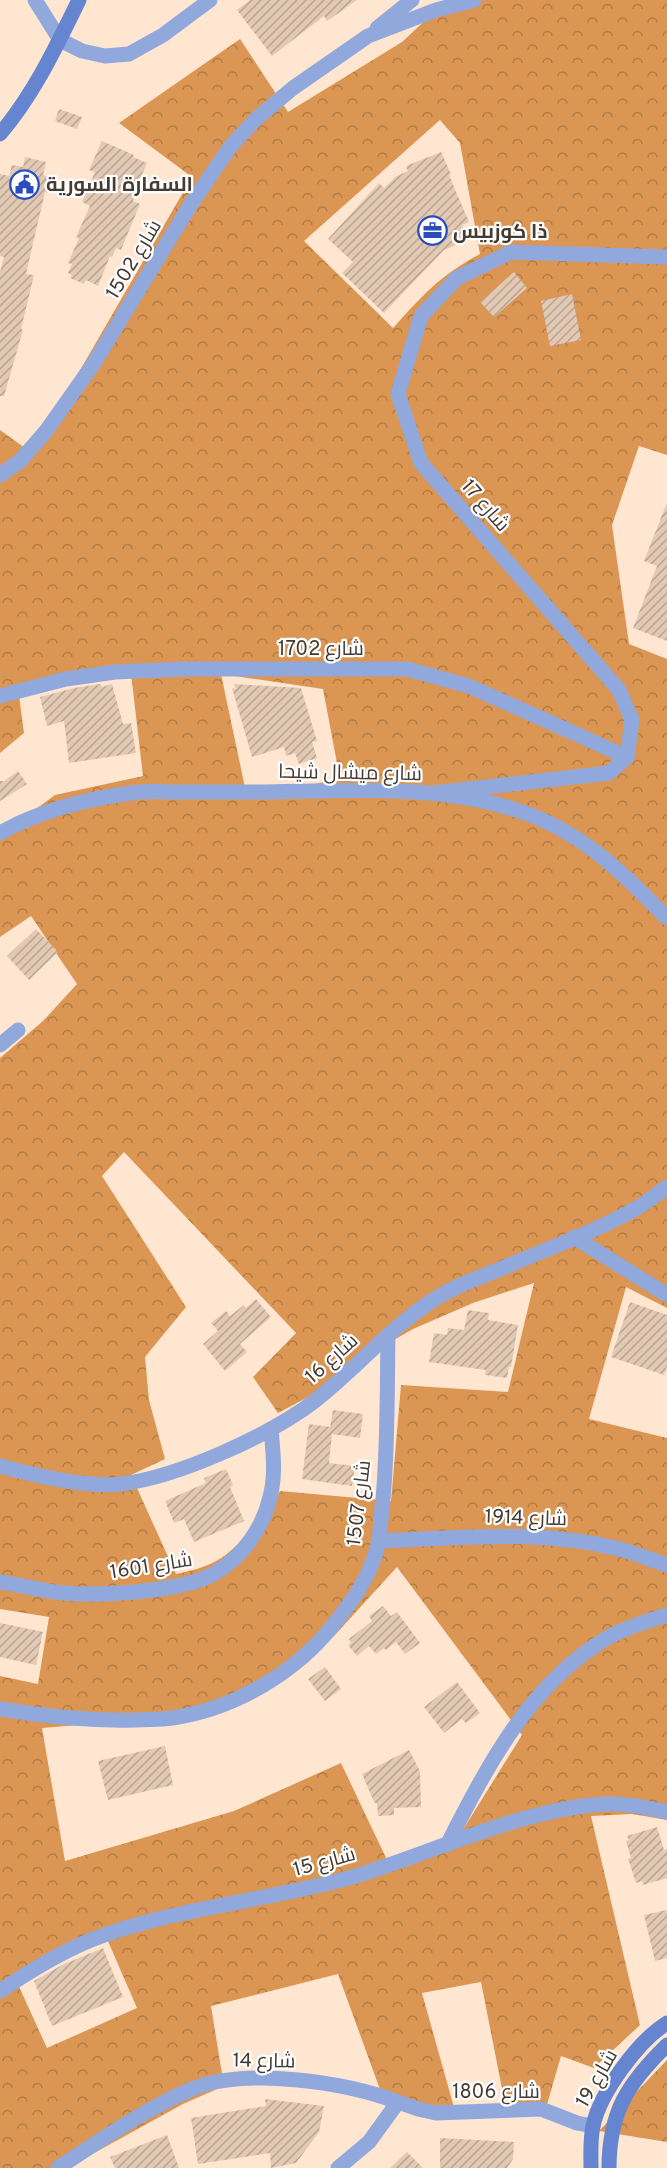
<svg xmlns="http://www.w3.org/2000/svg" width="667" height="2168" font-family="Overpass,Cairo,sans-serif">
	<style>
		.forest { fill: url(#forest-crowns); fill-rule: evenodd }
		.building { fill: url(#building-hatch) }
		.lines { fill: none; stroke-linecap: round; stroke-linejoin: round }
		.street { stroke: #91a8dc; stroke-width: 15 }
		.secondary { stroke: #6685d1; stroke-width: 15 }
		.labels { text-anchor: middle; stroke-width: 4.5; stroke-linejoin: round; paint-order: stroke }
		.poi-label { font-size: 20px; font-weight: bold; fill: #443b32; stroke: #fff; text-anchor: start }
		.street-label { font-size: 20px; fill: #443b32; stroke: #fff }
	</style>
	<defs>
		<pattern id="forest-crowns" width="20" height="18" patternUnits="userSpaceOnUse" patternTransform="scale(1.5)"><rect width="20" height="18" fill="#db9653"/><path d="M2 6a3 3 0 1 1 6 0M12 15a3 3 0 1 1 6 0" fill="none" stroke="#b37c45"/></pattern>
		<pattern id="building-hatch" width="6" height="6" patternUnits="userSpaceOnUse" patternTransform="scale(1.5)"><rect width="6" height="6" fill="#e2c9b4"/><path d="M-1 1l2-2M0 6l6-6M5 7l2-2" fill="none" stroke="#b9a493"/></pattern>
	</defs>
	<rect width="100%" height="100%" fill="#ffe6d0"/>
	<g class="forest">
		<path d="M447,0H667V455L639,446L612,525L629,644L667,659V1308L626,1287L589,1419L667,1438V1820L632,1814L591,1816L640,2025L594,2068L561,2056L546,2108L506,2109L481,1982L422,1993L455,2111L386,2106L338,1974L211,2006L224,2086L183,2104L67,2168H0V1676L38,1684L49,1617L0,1609V1058L43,1021L77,984L31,916L0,937V835L55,795L143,776L130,665L18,688L24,733L0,753V430L32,453L192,177L119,123L240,39L288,112L402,42ZM440,120L460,143L480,254C439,276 423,295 393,328L304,241ZM221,674L323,689L340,779L247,797ZM124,1152L296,1333L253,1377L278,1413L312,1395L387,1344L413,1329L473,1303L534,1283L508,1392L401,1385L391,1501L280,1491C273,1505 265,1514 255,1526C228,1556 217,1566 176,1574L131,1475L165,1459L149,1400L145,1357L186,1307L102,1176ZM397,1567L522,1735L459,1836L388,1862L341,1763L234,1811L65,1861L42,1728L165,1718L277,1680L334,1636ZM107,1939L137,2008L47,2048L16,1980Z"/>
		<polygon points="667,2060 667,2142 599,2131"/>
	</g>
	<g class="building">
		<polygon points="250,0 357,0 327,21 324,16 272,56 237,10"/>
		<polygon points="59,109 82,117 77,129 55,121"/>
		<polygon points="102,141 134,155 133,157 147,163 133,195 135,195 133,201 140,204 121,250 116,248 112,257 110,256 98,286 86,280 84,284 70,278 72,275 68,273 72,264 68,263 79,238 76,237 90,206 82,202 95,172 89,170"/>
		<polygon points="441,152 451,174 449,175 469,222 462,225 468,240 444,250 384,313 342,273 353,262 328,239 379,183 384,188 395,177 408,171 406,166"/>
		<polygon points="25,157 46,162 43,175 53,178 49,193 45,192 26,274 34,275 21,329 23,330 4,396 0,396 0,272 4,257 0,256 0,174 9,176 12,165 23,167"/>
		<polygon points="514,272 527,288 494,317 480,302"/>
		<polygon points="572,294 581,340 550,346 541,301"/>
		<polygon points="666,505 667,505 667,641 633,628 657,566 644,561"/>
		<polygon points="101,684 102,687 112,684 123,724 131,723 136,753 69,763 64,721 47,726 40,697 74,688"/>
		<polygon points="234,684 301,688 317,741 312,742 317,758 299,764 295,753 286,756 284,747 252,757 232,688 236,689"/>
		<polygon points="18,771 27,784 0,801 0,781 4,781"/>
		<polygon points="36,929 58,952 29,980 7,956"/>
		<polygon points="256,1299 271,1317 240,1344 247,1352 225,1371 203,1344 218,1331 211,1323 226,1311 230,1316 244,1305 246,1308"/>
		<polygon points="630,1302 667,1315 667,1366 664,1375 611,1357"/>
		<polygon points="468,1310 489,1313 488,1320 518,1325 511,1367 509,1367 507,1378 485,1375 486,1370 429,1362 434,1333 447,1335 448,1328 464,1330"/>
		<polygon points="333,1410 363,1414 360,1438 332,1434 329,1463 355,1466 352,1486 302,1479 309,1424 330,1427"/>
		<polygon points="226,1469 233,1485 230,1487 244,1521 194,1542 184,1519 174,1523 165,1501 206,1483 204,1478"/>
		<polygon points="383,1606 391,1616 397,1612 420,1643 405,1654 396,1642 386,1650 384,1648 376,1654 369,1646 357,1656 348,1645 351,1643 349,1639 372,1621 369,1616"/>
		<polygon points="0,1623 43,1632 36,1665 0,1657"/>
		<polygon points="325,1667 341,1689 325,1701 308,1679"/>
		<polygon points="457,1682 480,1713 466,1723 462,1719 444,1733 424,1707"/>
		<polygon points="165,1746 173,1785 108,1800 98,1761"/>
		<polygon points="409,1750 420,1771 421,1807 394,1808 394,1815 378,1816 377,1804 374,1802 362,1774"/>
		<polygon points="657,1827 664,1850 667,1849 667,1878 643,1885 642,1881 636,1883 628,1859 631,1858 626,1841 629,1840 627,1836"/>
		<polygon points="667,1910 667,1958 655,1961 644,1915"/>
		<polygon points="103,1948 123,1997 52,2026 34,1981 62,1965"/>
		<polygon points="265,2099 324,2106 319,2132 296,2163 271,2168 270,2153 198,2164 191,2118 266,2106"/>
		<polygon points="167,2135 179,2168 115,2168 110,2157"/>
		<polygon points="440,2138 514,2142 513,2159 507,2168 440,2168"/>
		<polygon points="407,2152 423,2168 390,2168"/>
	</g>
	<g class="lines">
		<g class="street">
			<polyline points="35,0 60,40 82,51 105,56 129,54 163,35 210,0"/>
			<polyline points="377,28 412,0"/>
			<polyline points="0,475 20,461 46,431 94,363 191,204 230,147 256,119 293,88 368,36 436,10 474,0"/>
			<polyline points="0,696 66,679 115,672 185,669 407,669 469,686 627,757"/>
			<polyline points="434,793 609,773 627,757 632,720 619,690 421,463 398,394 421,316 457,278 511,252 667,257"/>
			<path d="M0,833C42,809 91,798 138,792C152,791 166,792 179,792C205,792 231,792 257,792C343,791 440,783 522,812C582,832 624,874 667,918"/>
			<polyline points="0,1045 18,1030"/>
			<polyline points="574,1237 667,1295"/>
			<path d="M0,1466C33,1475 88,1488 121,1484C178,1477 271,1435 316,1400C358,1367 392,1325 438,1297C457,1285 478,1278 500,1269C544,1250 595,1232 637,1208C647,1202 657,1194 667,1187"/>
			<path d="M379,1541C460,1538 539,1529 619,1549C635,1553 651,1560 667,1565"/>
			<path d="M0,1582C21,1585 42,1591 63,1593C99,1596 184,1592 215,1573C242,1557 263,1528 270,1497C276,1475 273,1452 271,1429"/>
			<path d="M0,1709C45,1717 90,1721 136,1720C148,1719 161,1720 172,1718C234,1709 296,1673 334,1624C354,1599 373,1572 379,1540C381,1527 381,1513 383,1499C388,1445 387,1390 388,1335"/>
			<path d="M447,1845C487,1767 529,1684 607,1638C625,1628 647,1621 667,1615"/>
			<path d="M0,1991C29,1972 59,1953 91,1940C176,1907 269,1901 356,1876C434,1852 522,1809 604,1804C625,1803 647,1808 667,1812"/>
			<polyline points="398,2102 418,2109 436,2113 541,2109 577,2123 593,2126"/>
			<path d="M58,2168C101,2140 145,2109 192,2089C246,2067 345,2082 398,2102L369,2142L338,2168"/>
		</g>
		<g class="secondary">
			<path d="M0,134C34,94 56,47 79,0"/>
			<path d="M591,2168C591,2155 590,2140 593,2126C600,2093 638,2041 667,2023"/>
			<path d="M609,2168C609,2112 628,2083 667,2045"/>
		</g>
	</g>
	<defs>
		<symbol id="civic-ring" viewBox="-11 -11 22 22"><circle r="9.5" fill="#fff" stroke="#2a4cbc" stroke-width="1.5"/><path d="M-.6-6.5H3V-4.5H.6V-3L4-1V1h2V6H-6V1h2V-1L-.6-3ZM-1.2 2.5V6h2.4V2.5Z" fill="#2a4cbc"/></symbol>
		<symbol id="office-ring" viewBox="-11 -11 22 22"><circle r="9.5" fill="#fff" stroke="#2a4cbc" stroke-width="1.5"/><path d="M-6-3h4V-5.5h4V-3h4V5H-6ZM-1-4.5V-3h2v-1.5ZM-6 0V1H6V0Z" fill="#2a4cbc"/></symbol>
	</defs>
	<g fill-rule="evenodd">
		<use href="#civic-ring" x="8" y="168" width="33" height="33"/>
		<use href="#office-ring" x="416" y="214" width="33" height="33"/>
	</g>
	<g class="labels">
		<g class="poi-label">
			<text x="46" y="191">السفارة السورية</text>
			<text x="453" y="238">ذا كوزبيس</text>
		</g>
		<g class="street-label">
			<text transform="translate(133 259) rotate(-59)" y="7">شارع 1502</text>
			<text transform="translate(486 505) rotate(49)" y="7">شارع 17</text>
			<text x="321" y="655">شارع 1702</text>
			<text transform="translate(350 772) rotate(1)" y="7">شارع ميشال شيحا</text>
			<text transform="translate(331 1358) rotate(-42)" y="7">شارع 16</text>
			<text transform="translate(358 1503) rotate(-83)" y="7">شارع 1507</text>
			<text transform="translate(526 1517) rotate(2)" y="7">شارع 1914</text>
			<text transform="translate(151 1565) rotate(-9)" y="7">شارع 1601</text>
			<text transform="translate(324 1861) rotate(-15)" y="7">شارع 15</text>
			<text transform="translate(264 2060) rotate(1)" y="7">شارع 14</text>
			<text transform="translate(596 2078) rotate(-60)" y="7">شارع 19</text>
			<text x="496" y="2098">شارع 1806</text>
		</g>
	</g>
</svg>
